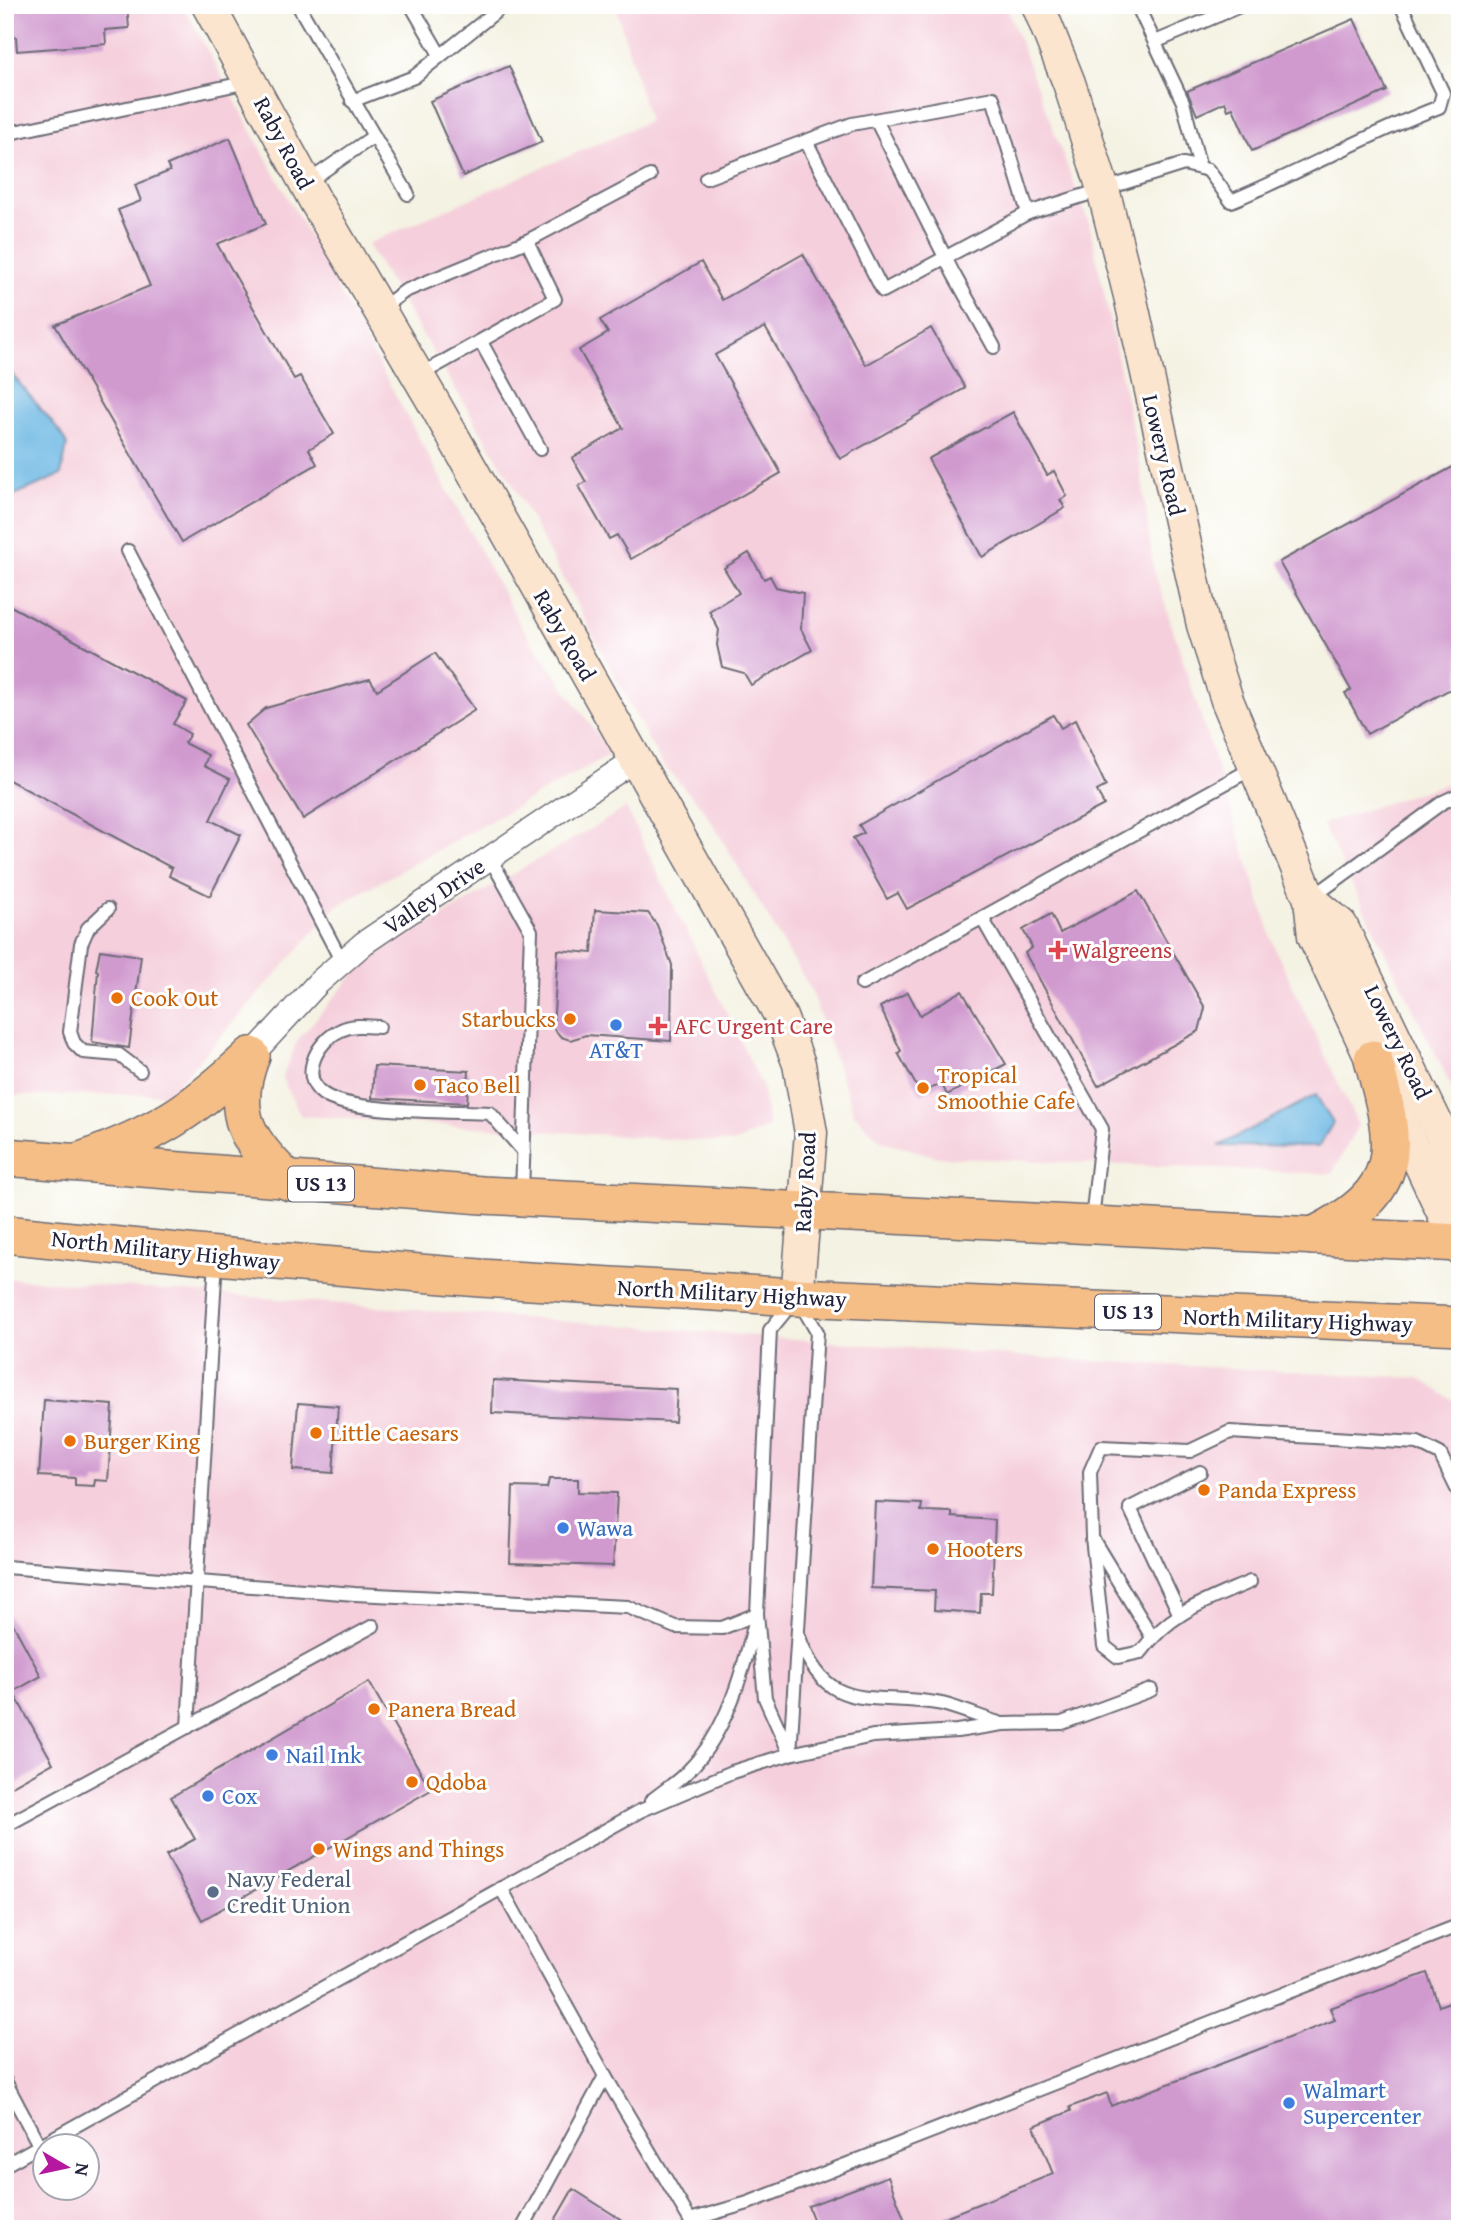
<svg xmlns="http://www.w3.org/2000/svg" width="1465" height="2234" font-family="'Gentium Book Plus',serif">
	<style>
		.built { fill: #f5cfdb; fill-rule: evenodd }
		.water { fill: #68b5e2; stroke: #456c8e; stroke-width: 2 }
		.building { fill: #d09acf }
		.lines { fill: none; stroke-linecap: round; stroke-linejoin: round }
		.lane-casing { stroke: #6c6b75; stroke-width: 16 }
		.street-casing { stroke: #6c6b75; stroke-width: 26 }
		.secondary-casing { stroke: #6c6b75; stroke-width: 35 }
		.primary-casing { stroke: #6c6b75; stroke-width: 40 }
		.lane { stroke: #fff; stroke-width: 12 }
		.street { stroke: #fff; stroke-width: 23 }
		.secondary { stroke: #fbe5cf; stroke-width: 32 }
		.primary { stroke: #f6be87; stroke-width: 37 }
		.health-dot { fill: #e0444e; stroke: #fff; stroke-width: 2.5 }
		.food-dot { fill: #e8710a; stroke: #fff; stroke-width: 2.5 }
		.shop-dot { fill: #3f7fe0; stroke: #fff; stroke-width: 2.5 }
		.service-dot { fill: #5c6f8a; stroke: #fff; stroke-width: 2.5 }
		.labels { text-anchor: middle; stroke-width: 6; stroke-linejoin: round; paint-order: stroke }
		.shield { fill: #fff; stroke: #646476; stroke-width: 2 }
		.shield-label { font-size: 21px; font-weight: bold; fill: #22223b }
		.street-label { font-size: 23px; fill: #22223b; stroke: #fff }
		.health-label { font-size: 23px; fill: #be3a42; stroke: #fff; text-anchor: start }
		.food-label { font-size: 23px; fill: #c56008; stroke: #fff; text-anchor: start }
		.shop-label { font-size: 23px; fill: #366cbe; stroke: #fff; text-anchor: start }
		.service-label { font-size: 23px; fill: #4e5e75; stroke: #fff; text-anchor: start }
	</style>
	<rect width="100%" height="100%" fill="#fff"/>
	<filter id="ink" filterUnits="userSpaceOnUse"><feTurbulence type="fractalNoise" baseFrequency=".0143" numOctaves="2"/><feDisplacementMap in="SourceGraphic" scale="14" xChannelSelector="R" yChannelSelector="G"/><feConvolveMatrix kernelMatrix="1 2 1 2 8 2 1 2 1" color-interpolation-filters="sRGB"/></filter>
	<filter id="wash" filterUnits="userSpaceOnUse"><feTurbulence type="fractalNoise" baseFrequency=".00686" numOctaves="4" result="noise"/><feDisplacementMap in="SourceGraphic" scale="28" xChannelSelector="R" yChannelSelector="G"/><feGaussianBlur stdDeviation="1.57" result="paint"/><feColorMatrix in="noise" values="0 0 0 0 0 0 0 0 0 0 0 0 0 0 0 0 0 1.4 0 .05"/><feComposite in="paint" operator="in"/></filter>
	<g filter="url(#wash)">
		<rect width="100%" height="100%" fill="#f4f2e2"/>
		<g class="built">
			<polygon points="5,5 183,5 520,624 611,754 337,906 169,1094 5,1096"/>
			<polygon points="615,5 1006,5 1090,226 1141,470 1153,567 1276,951 1358,1125 1332,1174 938,1157 881,1141 854,1114 811,990 705,811 661,763 511,481 367,244 649,121"/>
			<polygon points="1460,779 1460,1104 1322,824"/>
			<polygon points="626,808 762,1085 768,1127 734,1143 301,1116 282,1078 297,1041 366,960"/>
			<path d="M5,1278L1055,1359L1419,1378L1460,1405V2229H5ZM46,2146H88V2188H46Z"/>
		</g>
		<g class="water">
			<polygon points="5,366 60,432 67,445 61,475 5,499"/>
			<polygon points="1316,1095 1333,1123 1318,1147 1219,1146"/>
		</g>
		<g id="blocks">
			<g class="building">
				<polygon points="5,5 127,5 129,28 105,30 106,44 17,51 16,37 5,38"/>
				<polygon points="1354,19 1387,91 1252,151 1233,108 1228,110 1225,102 1197,115 1187,91"/>
				<polygon points="509,66 542,142 463,176 430,101"/>
				<polygon points="230,138 266,224 217,244 294,379 300,376 334,434 309,449 317,464 182,542 55,325 150,286 118,210 141,201 135,185 170,171 167,165"/>
				<polygon points="803,254 866,365 931,328 965,388 840,459 765,327 715,355 781,473 631,559 617,535 609,539 579,486 586,482 572,458 623,428 579,350 608,333 600,320 701,262 722,300"/>
				<polygon points="1013,412 1047,475 1054,471 1067,496 1060,500 1065,508 982,557 928,459"/>
				<polygon points="1460,463 1460,684 1367,734 1345,693 1351,690 1279,562"/>
				<polygon points="749,553 764,579 770,576 776,587 803,593 801,629 812,650 751,685 744,673 722,667 717,645 719,630 709,611 739,593 724,568"/>
				<polygon points="5,603 187,701 173,724 190,734 184,743 208,755 204,766 230,779 210,820 241,835 210,896 169,876 172,868 5,778"/>
				<polygon points="435,653 475,710 303,819 246,725 266,708 370,679 377,690"/>
				<polygon points="1053,715 1061,728 1075,720 1106,786 1097,791 1104,805 907,909 898,893 887,899 853,838 864,833 859,825"/>
				<polygon points="1138,891 1205,1008 1199,1031 1098,1086 1025,953 1032,947 1023,930 1051,914 1060,933"/>
				<polygon points="595,910 648,913 657,925 672,965 671,1041 586,1035 570,1040 561,1037 553,1028 558,950 592,953"/>
				<polygon points="100,950 141,956 129,1048 92,1042 98,971 96,970"/>
				<polygon points="962,991 1006,1064 947,1095 941,1083 921,1094 898,1053 901,1051 880,1007 908,992 920,1015"/>
				<polygon points="374,1066 469,1071 467,1103 372,1098"/>
				<polygon points="493,1380 677,1389 675,1422 492,1413"/>
				<polygon points="44,1400 113,1405 108,1481 95,1480 94,1486 75,1485 75,1478 39,1476"/>
				<polygon points="298,1403 338,1406 333,1473 293,1470"/>
				<polygon points="549,1479 578,1479 578,1492 617,1493 613,1566 510,1563 513,1487 547,1488"/>
				<polygon points="875,1502 922,1504 921,1511 952,1512 952,1517 995,1520 992,1593 981,1593 980,1613 934,1610 935,1591 871,1588"/>
				<polygon points="5,1609 41,1676 13,1692 53,1763 5,1790"/>
				<polygon points="369,1682 431,1790 202,1920 166,1855 195,1839 171,1797"/>
				<polygon points="1427,1973 1439,2006 1460,1998 1460,2229 915,2229 1053,2174 1034,2126 1071,2111 1070,2107 1107,2093 1111,2106 1335,2020 1330,2008"/>
				<polygon points="888,2176 908,2229 817,2229 808,2206"/>
				<polygon points="573,2189 636,2229 550,2229"/>
			</g>
		</g>
	</g>
	<g filter="url(#ink)">
		<use href="#blocks" fill-opacity="0" stroke="#6c6b75" stroke-width="2"/>
		<g class="lines">
			<defs>
				<g id="lane">
					<polyline points="298,5 374,136"/>
					<polyline points="411,5 440,55"/>
					<polyline points="1137,5 1183,102 1200,168"/>
					<polyline points="1219,15 1242,5"/>
					<polyline points="1155,42 1219,15 1215,5"/>
					<polyline points="352,101 414,77 504,5"/>
					<polyline points="876,120 953,273 994,347"/>
					<polyline points="5,134 248,82"/>
					<polyline points="806,141 883,291 1028,213"/>
					<path d="M706,178L852,124L993,98L1028,213L1184,164L1208,170L1231,201C1302,172 1367,134 1439,107L1443,93L1401,5"/>
					<polyline points="306,183 374,136 408,194"/>
					<polyline points="379,310 405,291 527,241"/>
					<polyline points="481,342 540,449"/>
					<polyline points="418,376 555,299 527,241 650,176"/>
					<polyline points="128,551 342,962"/>
					<polyline points="490,858 531,931 522,1193"/>
					<polyline points="1310,899 1443,802 1460,794"/>
					<polyline points="108,909 88,928 81,944 70,1032 74,1043 83,1052 119,1055 140,1071"/>
					<polyline points="982,918 1102,1129 1092,1220"/>
					<polyline points="862,984 1253,768"/>
					<path d="M379,1027C366,1026 353,1024 341,1030C316,1041 296,1081 328,1097C360,1113 451,1111 490,1113L524,1152"/>
					<polygon points="797,1297 817,1332 790,1754 765,1698 757,1614 770,1330"/>
					<polyline points="1092,1538 1152,1637"/>
					<polyline points="5,1567 355,1594 628,1607 675,1627 722,1628 757,1614"/>
					<path d="M1250,1582C1206,1601 1170,1612 1141,1652L1118,1657L1104,1646L1092,1537L1090,1472L1101,1447L1190,1451L1230,1432L1418,1443L1440,1454L1460,1495"/>
					<polyline points="1179,1613 1130,1508 1200,1472"/>
					<path d="M799,1637C828,1720 877,1690 942,1704C961,1709 980,1717 999,1723"/>
					<polyline points="188,1727 216,1260"/>
					<path d="M651,1801C663,1791 678,1782 689,1770C726,1733 742,1675 754,1626"/>
					<polyline points="5,1826 373,1626"/>
					<polyline points="501,1888 605,2076 690,2220 703,2229"/>
					<polyline points="5,2081 39,2145"/>
					<polyline points="5,2165 640,1811 732,1772 790,1754 873,1736 957,1731 1003,1724 1062,1723 1151,1690"/>
					<polyline points="690,2220 748,2203 1460,1925"/>
					<polyline points="522,2229 605,2076"/>
				</g>
				<polyline id="street" points="251,1056 318,983 364,943 636,759"/>
				<g id="secondary">
					<polyline points="208,5 317,204 434,403 781,1017 799,1064 811,1133 797,1297"/>
					<polyline points="1038,5 1069,83 1103,189 1130,296 1203,625 1227,700 1310,899 1314,936 1460,1249"/>
					<polyline points="1310,899 1341,925 1442,1135 1454,1172 1456,1229"/>
				</g>
				<g id="primary">
					<path d="M251,1056C228,1114 248,1143 290,1182"/>
					<polyline points="5,1157 482,1195 1460,1243"/>
					<path d="M81,1161C158,1133 191,1112 251,1056"/>
					<polyline points="5,1234 216,1256 480,1278 797,1297 1460,1326"/>
					<path d="M1313,1236C1406,1190 1398,1149 1373,1059"/>
				</g>
			</defs>
			<use href="#lane" class="lane-casing"/>
			<use href="#street" class="street-casing"/>
			<use href="#secondary" class="secondary-casing"/>
			<use href="#primary" class="primary-casing"/>
			<use href="#lane" class="lane"/>
			<use href="#street" class="street"/>
			<use href="#secondary" class="secondary"/>
			<use href="#primary" class="primary"/>
		</g>
	</g>
	<g class="health-dot">
		<path d="M1054.5 939.5h7v7h7v7h-7v7h-7v-7h-7v-7h7z"/>
		<path d="M654.5 1015.5h7v7h7v7h-7v7h-7v-7h-7v-7h7z"/>
	</g>
	<g class="food-dot">
		<circle cx="117" cy="998" r="7"/>
		<circle cx="570" cy="1019" r="7"/>
		<circle cx="420" cy="1085" r="7"/>
		<circle cx="923" cy="1088" r="7"/>
		<circle cx="316" cy="1433" r="7"/>
		<circle cx="70" cy="1441" r="7"/>
		<circle cx="1204" cy="1490" r="7"/>
		<circle cx="933" cy="1549" r="7"/>
		<circle cx="374" cy="1709" r="7"/>
		<circle cx="412" cy="1782" r="7"/>
		<circle cx="319" cy="1849" r="7"/>
	</g>
	<g class="shop-dot">
		<circle cx="616" cy="1025" r="7"/>
		<circle cx="563" cy="1528" r="7"/>
		<circle cx="272" cy="1755" r="7"/>
		<circle cx="208" cy="1796" r="7"/>
		<circle cx="1289" cy="2103" r="7"/>
	</g>
	<circle class="service-dot" cx="213" cy="1892" r="7"/>
	<g class="labels">
		<g class="shield">
			<rect x="288" y="1166.5" width="66" height="35" rx="5"/>
			<rect x="1095" y="1294.5" width="66" height="35" rx="5"/>
		</g>
		<g class="shield-label">
			<text x="321" y="1191">US 13</text>
			<text x="1128" y="1319">US 13</text>
		</g>
		<g class="street-label">
			<text transform="translate(284 143) rotate(62)" y="8">Raby Road</text>
			<text transform="translate(1164 455) rotate(77)" y="8">Lowery Road</text>
			<text transform="translate(565 635) rotate(60)" y="8">Raby Road</text>
			<text transform="translate(434 896) rotate(-34)" y="8">Valley Drive</text>
			<text transform="translate(1398 1042) rotate(64)" y="8">Lowery Road</text>
			<text transform="translate(805 1182) rotate(-87)" y="8">Raby Road</text>
			<text transform="translate(166 1250) rotate(6)" y="8">North Military Highway</text>
			<text transform="translate(732 1293) rotate(3)" y="8">North Military Highway</text>
			<text transform="translate(1298 1320) rotate(2)" y="8">North Military Highway</text>
		</g>
		<g class="health-label">
			<text x="1072" y="958">Walgreens</text>
			<text x="674" y="1034">AFC Urgent Care</text>
		</g>
		<g class="food-label">
			<text x="131" y="1006">Cook Out</text>
			<text x="556" y="1027" text-anchor="end">Starbucks</text>
			<text x="937" y="1083">Tropical<tspan x="937" dy="26">Smoothie Cafe</tspan></text>
			<text x="434" y="1093">Taco Bell</text>
			<text x="330" y="1441">Little Caesars</text>
			<text x="84" y="1449">Burger King</text>
			<text x="1218" y="1498">Panda Express</text>
			<text x="947" y="1557">Hooters</text>
			<text x="388" y="1717">Panera Bread</text>
			<text x="426" y="1790">Qdoba</text>
			<text x="333" y="1857">Wings and Things</text>
		</g>
		<g class="shop-label">
			<text x="616" y="1058" text-anchor="middle">AT&amp;T</text>
			<text x="577" y="1536">Wawa</text>
			<text x="286" y="1763">Nail Ink</text>
			<text x="222" y="1804">Cox</text>
			<text x="1303" y="2098">Walmart<tspan x="1303" dy="26">Supercenter</tspan></text>
		</g>
		<g class="service-label">
			<text x="227" y="1887">Navy Federal<tspan x="227" dy="26">Credit Union</tspan></text>
		</g>
	</g>
	<rect width="1465" height="2234" fill="none" stroke="#fff" stroke-width="28"/>
	<g transform="translate(66 2167) rotate(99)"><circle r="33" fill="#ffffff" stroke="#a7a7b1" stroke-width="2"/>
	<path d="M0-5L12 26L0 18L-12 26Z" fill="#b5179e"/>
	<text y="-10" font-size="19" font-weight="bold" text-anchor="middle" fill="#22223b">N</text>
	</g>
</svg>
